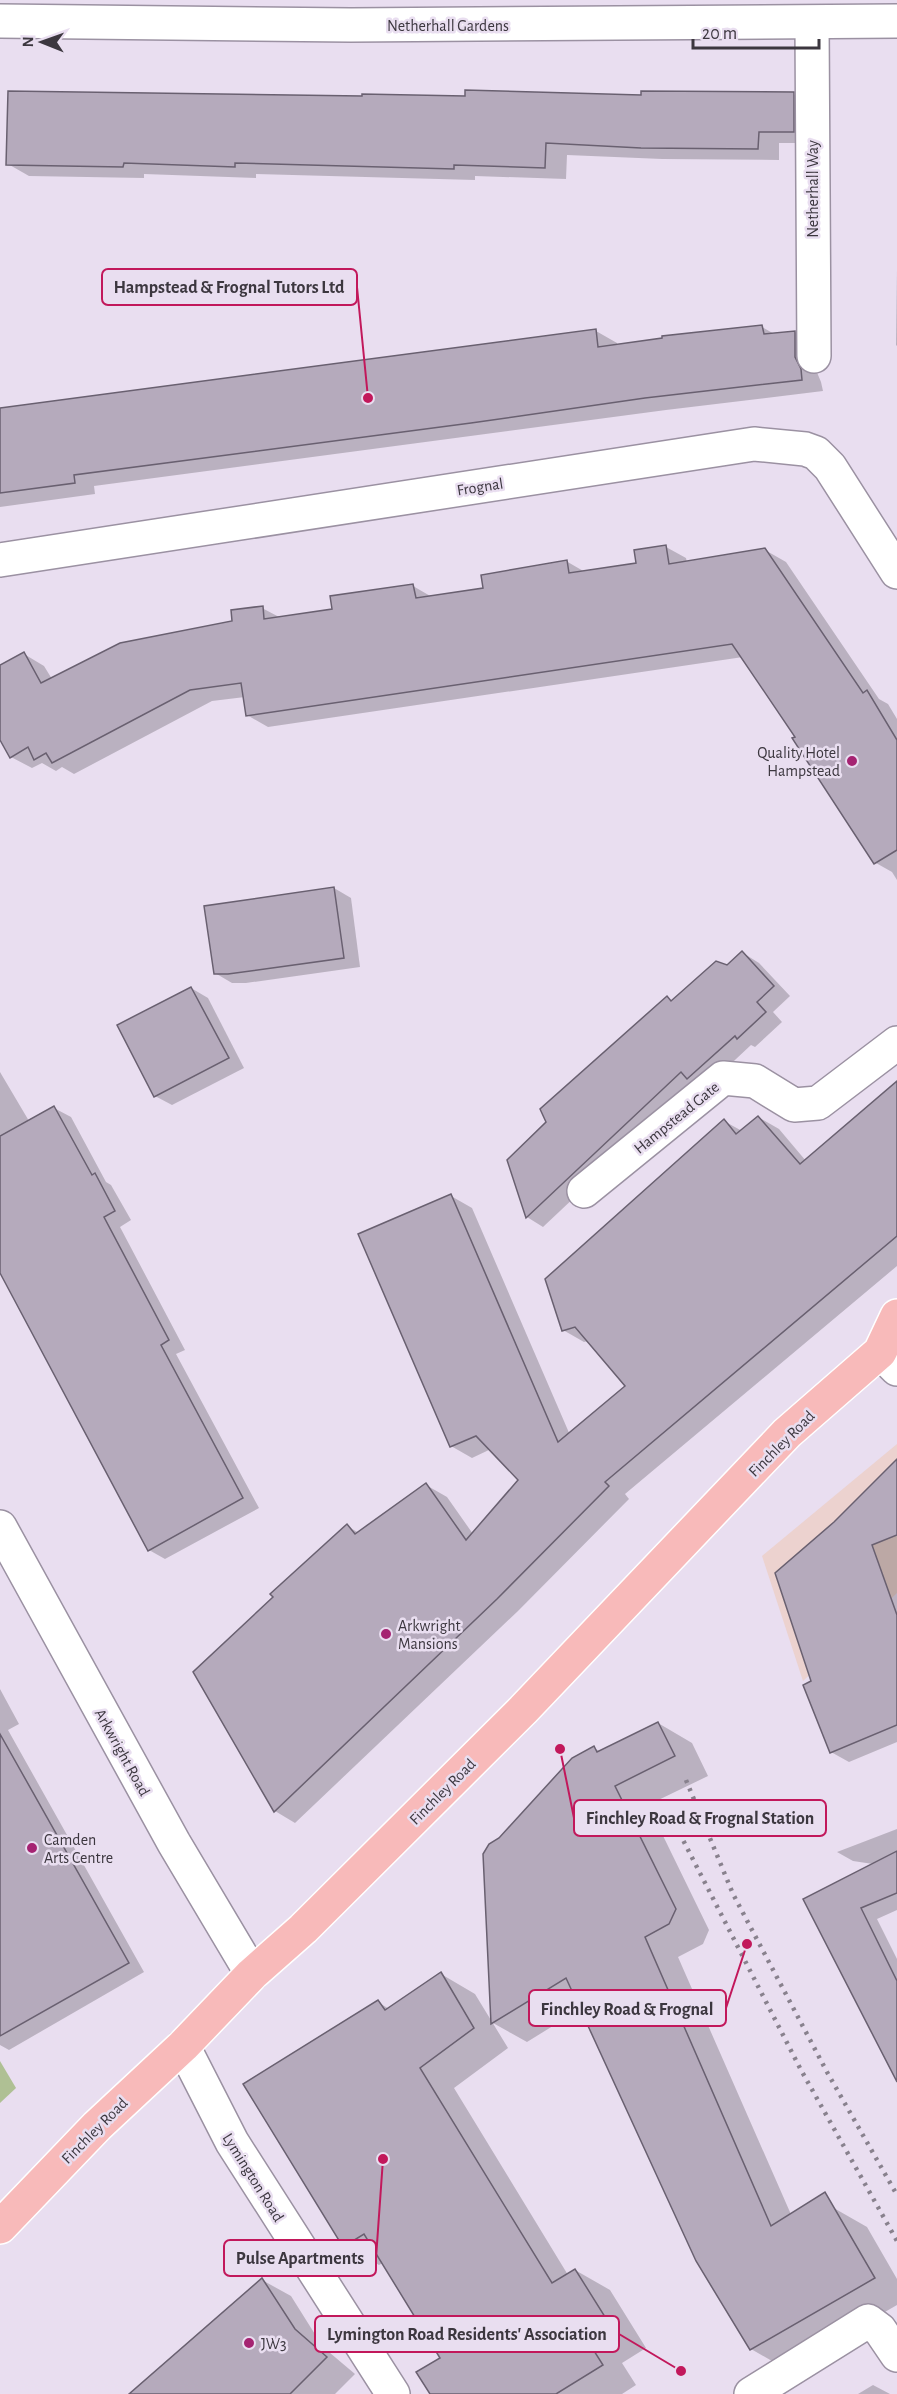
<svg xmlns="http://www.w3.org/2000/svg" width="897" height="2394" font-family="'Alegreya Sans',sans-serif">
	<style>
		.commercial { fill: #ecd2cf }
		.green { fill: #afc094 }
		.shadow { fill: #0003 }
		.building { fill: #b5aabc; stroke: #696070; stroke-width: 1.5 }
		.lines { fill: none; stroke-linecap: round; stroke-linejoin: round }
		.minor-casing { stroke: #9b91a2; stroke-width: 36 }
		.tertiary-casing { stroke: #9b91a2; stroke-width: 36 }
		.trunk-casing { stroke: #fff; stroke-width: 36 }
		.minor { stroke: #fff; stroke-width: 33 }
		.tertiary { stroke: #fff; stroke-width: 33 }
		.trunk { stroke: #f8baba; stroke-width: 33 }
		.rail { stroke: #88818d; stroke-width: 4.5; stroke-dasharray: 3 6; stroke-linecap: butt }
		.poi-dot { fill: #a52372; stroke: #e9def0; stroke-width: 2 }
		.labels { text-anchor: middle; stroke-width: 5; stroke-linejoin: round; paint-order: stroke }
		.street-label { font-size: 16px; fill: #3c373f; stroke: #e9def0 }
		.poi-label { font-size: 16px; fill: #3c373f; stroke: #e9def0; text-anchor: start }
		.leader { fill: none; stroke: #c2185b; stroke-width: 2 }
		.callout-dot { fill: #c2185b; stroke: #e9def0; stroke-width: 2 }
		.callout { fill: #e9def0; stroke: #c2185b; stroke-width: 2 }
		.callout-label { font-size: 18px; text-anchor: middle; font-weight: bold; fill: #3c373f }
	</style>
	<rect width="100%" height="100%" fill="#e9def0"/>
	<polygon class="commercial" points="897,1444 897,1593 803,1681 762,1556"/>
	<polygon class="green" points="0,2061 16,2088 0,2103"/>
	<g class="shadow">
		<polygon points="793,94 814,106 814,143 779,143 779,160 662,159 567,155 566,179 475,176 475,180 256,174 256,178 144,174 144,178 29,176 8,164 467,97"/>
		<polygon points="897,269 897,346 896,345"/>
		<polygon points="762,327 776,335 795,332 816,344 816,370 821,382 823,391 666,410 94,486 95,494 0,507 0,409 596,331 617,343 617,346"/>
		<polygon points="666,547 686,558 687,563 765,550 786,562 879,699 888,704 897,719 897,880 892,872 876,863 798,737 743,657 268,727 247,715 245,697 212,701 74,774 62,767 56,771 42,763 32,768 11,757 0,737 0,667 24,654 44,666 52,679 234,623 262,608 281,618 334,610 413,586 432,597 485,589 566,561 585,572 638,564"/>
		<polygon points="334,888 351,898 360,967 246,983 232,983 215,973"/>
		<polygon points="743,953 759,963 790,996 773,1012 782,1022 755,1047 751,1045 705,1088 696,1083 543,1227 527,1217 509,1161 667,998 673,1001 727,967"/>
		<polygon points="191,988 208,998 244,1068 172,1105 155,1096"/>
		<polygon points="0,1072 29,1121 54,1108 71,1117 106,1182 111,1185 131,1220 120,1227 185,1350 176,1354 259,1508 165,1559 149,1550 0,1269"/>
		<polygon points="897,1084 897,1266 625,1494 629,1499 518,1611 295,1823 275,1811 347,1526 359,1533 426,1485 447,1497 473,1534 520,1480 491,1449 472,1458 451,1446 451,1196 472,1208 570,1435 627,1387 588,1341 584,1342 563,1330 724,1121 742,1131 758,1117 779,1129 806,1161"/>
		<polygon points="897,1461 897,1742 849,1762 831,1752 813,1682 835,1523"/>
		<polygon points="0,1689 19,1724 8,1730 144,1972 9,2050 0,2045"/>
		<polygon points="658,1723 692,1743 708,1776 648,1805 709,1930 703,1944 678,1957 793,2219 832,2207 867,2227 897,2279 897,2305 786,2369 751,2349 698,2260 582,2008 527,2042 493,2023 484,1854 594,1748 601,1752"/>
		<polygon points="897,1829 897,1910 877,1919 897,1959 897,2078 805,1900 873,1864 853,1861 837,1852"/>
		<polygon points="441,1974 475,1994 508,2048 454,2088 568,2275 575,2270 610,2290 646,2348 622,2363 636,2385 622,2394 432,2394 442,2358 383,2263 379,2265 345,2245 378,2002 389,2009"/>
		<polygon points="262,2280 291,2296 323,2347 355,2374 335,2394 132,2394"/>
		<polygon points="873,2385 890,2394 858,2394"/>
	</g>
	<g class="building">
		<polygon points="465,90 641,95 641,91 794,92 794,132 759,132 758,149 641,148 546,143 545,168 454,165 454,169 235,163 235,167 124,163 123,167 6,165 8,91 362,96 362,94 465,96"/>
		<polygon points="762,325 764,334 795,331 795,357 801,369 802,380 645,398 471,423 74,475 75,483 0,493 0,408 596,329 598,347 662,338 662,336"/>
		<polygon points="666,545 669,564 765,548 863,693 867,690 897,740 897,850 874,864 792,738 795,737 732,644 246,716 241,683 190,690 52,763 46,753 34,760 28,747 10,758 0,740 0,665 24,652 41,683 120,643 232,621 231,610 263,606 264,619 332,609 330,596 413,584 416,598 483,588 481,575 567,560 569,573 636,563 634,550"/>
		<polygon points="334,887 344,958 228,974 214,974 204,906"/>
		<polygon points="742,951 774,986 757,1002 766,1012 737,1039 735,1036 687,1079 681,1072 526,1218 507,1160 546,1122 540,1109 667,996 671,1001 716,961 727,965"/>
		<polygon points="191,987 229,1058 154,1097 117,1025"/>
		<polygon points="897,1081 897,1236 605,1482 609,1486 497,1599 274,1812 193,1672 273,1597 270,1594 347,1524 355,1534 426,1483 466,1540 518,1480 476,1436 450,1447 358,1234 451,1194 558,1442 625,1386 575,1327 562,1331 545,1279 724,1119 736,1134 758,1116 800,1164"/>
		<polygon points="54,1106 92,1175 95,1173 115,1211 104,1217 169,1340 161,1345 243,1498 148,1551 0,1273 0,1136"/>
		<polygon points="897,1459 897,1535 872,1545 897,1615 897,1725 830,1753 803,1685 811,1681 775,1573 834,1522"/>
		<polygon points="658,1722 675,1756 615,1786 676,1909 669,1924 645,1937 771,2226 825,2192 875,2278 750,2350 696,2261 566,1978 491,2024 483,1854 489,1844 499,1838 572,1758 594,1746 597,1752"/>
		<polygon points="0,1734 129,1963 0,2036"/>
		<polygon points="897,1851 897,1893 861,1908 897,1981 897,2082 803,1899"/>
		<polygon points="441,1972 474,2028 420,2068 552,2283 575,2269 612,2328 589,2343 603,2365 556,2394 430,2394 416,2372 440,2358 364,2234 343,2247 243,2084 378,2000 385,2010"/>
		<polygon points="262,2278 295,2329 327,2357 290,2394 129,2394"/>
	</g>
	<g class="lines">
		<defs>
			<g id="minor">
				<polyline points="0,21 351,25 897,21"/>
				<polyline points="812,23 814,356"/>
				<polyline points="0,560 754,444 805,449 816,453 830,467 897,572"/>
				<polyline points="584,1191 723,1078 755,1081 794,1105 818,1103 897,1043"/>
				<polyline points="880,1352 897,1369"/>
				<polyline points="751,2394 868,2321 880,2330 897,2355"/>
			</g>
			<g id="tertiary">
				<polyline points="0,1527 174,1843 252,1974"/>
				<polyline points="183,2046 232,2142 393,2394"/>
			</g>
			<polyline id="trunk" points="0,2227 97,2126 183,2046 252,1974 303,1929 523,1710 787,1433 880,1352 897,1316"/>
		</defs>
		<use href="#minor" class="minor-casing"/>
		<use href="#tertiary" class="tertiary-casing"/>
		<use href="#trunk" class="trunk-casing"/>
		<use href="#minor" class="minor"/>
		<use href="#tertiary" class="tertiary"/>
		<use href="#trunk" class="trunk"/>
		<g class="rail">
			<polyline points="686,1780 733,1894 827,2072 897,2195"/>
			<polyline points="663,1801 801,2070 897,2241"/>
		</g>
	</g>
	<g class="poi-dot">
		<circle cx="852" cy="761" r="6"/>
		<circle cx="386" cy="1634" r="6"/>
		<circle cx="32" cy="1848" r="6"/>
		<circle cx="249" cy="2343" r="6"/>
	</g>
	<g class="labels">
		<g class="street-label">
			<text x="448" y="31">Netherhall Gardens</text>
			<text transform="translate(812 189) rotate(-90)" y="6">Netherhall Way</text>
			<text transform="translate(480 486) rotate(-9)" y="6">Frognal</text>
			<text transform="translate(676 1117) rotate(-39)" y="6">Hampstead Gate</text>
			<text transform="translate(781 1443) rotate(-45)" y="6">Finchley Road</text>
			<text transform="translate(123 1752) rotate(61)" y="6">Arkwright Road</text>
			<text transform="translate(442 1791) rotate(-45)" y="6">Finchley Road</text>
			<text transform="translate(94 2130) rotate(-45)" y="6">Finchley Road</text>
			<text transform="translate(254 2177) rotate(58)" y="6">Lymington Road</text>
		</g>
		<g class="poi-label">
			<text x="840" y="758" text-anchor="end">Quality Hotel<tspan x="840" dy="18">Hampstead</tspan></text>
			<text x="398" y="1631">Arkwright<tspan x="398" dy="18">Mansions</tspan></text>
			<text x="44" y="1845">Camden<tspan x="44" dy="18">Arts Centre</tspan></text>
			<text x="261" y="2349">JW3</text>
		</g>
	</g>
	<path class="leader" d="M368 398L357 287M560 1749L574 1818M747 1944L726 2008M383 2159L376 2258M681 2371L619 2334"/>
	<g class="callout-dot">
		<circle cx="368" cy="398" r="6"/>
		<circle cx="560" cy="1749" r="6"/>
		<circle cx="747" cy="1944" r="6"/>
		<circle cx="383" cy="2159" r="6"/>
		<circle cx="681" cy="2371" r="6"/>
	</g>
	<g class="callout">
		<rect x="102" y="269" width="255" height="36" rx="6"/>
		<rect x="574" y="1800" width="252" height="36" rx="6"/>
		<rect x="529" y="1990" width="197" height="36" rx="6"/>
		<rect x="224" y="2240" width="152" height="36" rx="6"/>
		<rect x="315" y="2316" width="304" height="36" rx="6"/>
	</g>
	<g class="callout-label">
		<text x="229" y="293">Hampstead &amp; Frognal Tutors Ltd</text>
		<text x="700" y="1824">Finchley Road &amp; Frognal Station</text>
		<text x="627" y="2015">Finchley Road &amp; Frognal</text>
		<text x="300" y="2264">Pulse Apartments</text>
		<text x="467" y="2340">Lymington Road Residents' Association</text>
	</g>
	<g transform="translate(42 42) rotate(271)" stroke="#e9def0" stroke-width="4.5" paint-order="stroke">
	<path d="M0-4.5L10 22L0 15L-10 22Z" fill="#3c373f"/>
	<text y="-9" font-size="16" font-weight="bold" text-anchor="middle" fill="#3c373f">N</text>
	</g>
	<path d="M693 39v9h126v-9" fill="none" stroke="#3c373f" stroke-width="3"/>
	<text x="702" y="39" font-size="18" fill="#3c373f" stroke="#e9def0" stroke-width="4.5" paint-order="stroke">20 m</text>
</svg>
